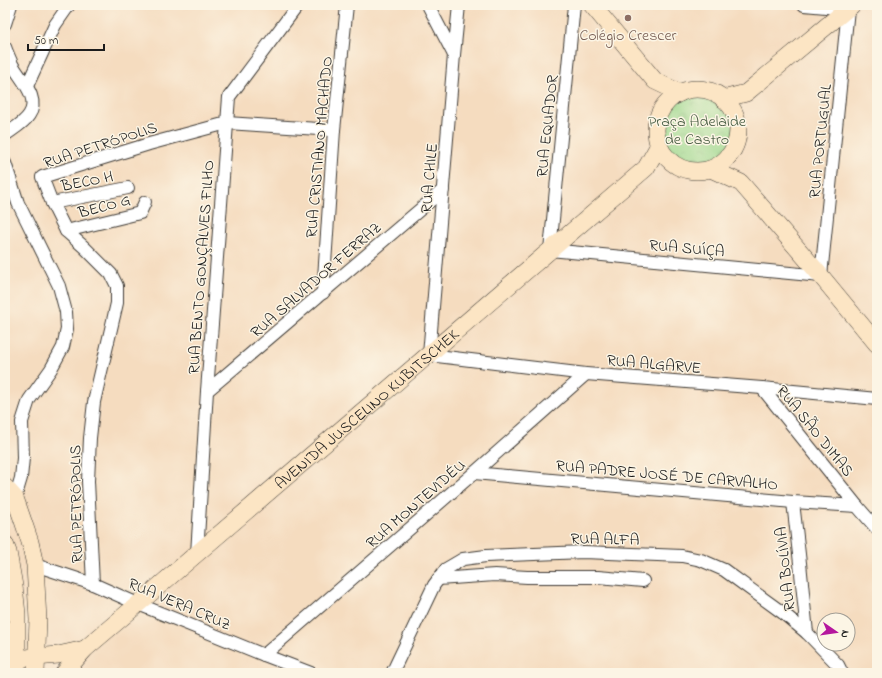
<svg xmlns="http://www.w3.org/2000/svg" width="882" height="678" font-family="'Indie Flower',sans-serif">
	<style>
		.park { fill: url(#park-crowns); stroke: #5c7a54 }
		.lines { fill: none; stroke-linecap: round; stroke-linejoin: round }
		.street-casing { stroke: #3d3934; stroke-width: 14 }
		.secondary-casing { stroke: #3d3934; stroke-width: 18 }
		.street { stroke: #fff; stroke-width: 12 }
		.secondary { stroke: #fce5c4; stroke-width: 17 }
		.education-dot { fill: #8d6e63; stroke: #fcf5e5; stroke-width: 1.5 }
		.labels { text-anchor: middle; stroke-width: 3; stroke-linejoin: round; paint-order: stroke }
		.education-label { font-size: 16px; fill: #785e54; stroke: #fcf5e5 }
		.park-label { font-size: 16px; fill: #485d43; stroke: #fcf5e5 }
		.street-label { font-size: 16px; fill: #1c1c1c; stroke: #fcf5e5 }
	</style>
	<defs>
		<pattern id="park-crowns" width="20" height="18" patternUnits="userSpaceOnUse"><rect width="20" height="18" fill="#9bd78b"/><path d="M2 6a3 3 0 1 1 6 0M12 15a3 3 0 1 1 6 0" fill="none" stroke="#85b877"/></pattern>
	</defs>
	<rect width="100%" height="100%" fill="#fcf5e5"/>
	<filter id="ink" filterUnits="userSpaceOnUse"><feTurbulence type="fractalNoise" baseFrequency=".025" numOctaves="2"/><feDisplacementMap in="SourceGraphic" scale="8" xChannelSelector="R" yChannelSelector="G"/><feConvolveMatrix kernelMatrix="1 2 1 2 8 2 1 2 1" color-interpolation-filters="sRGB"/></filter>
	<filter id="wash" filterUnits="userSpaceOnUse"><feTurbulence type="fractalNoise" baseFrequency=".012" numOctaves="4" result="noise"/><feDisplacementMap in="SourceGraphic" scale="16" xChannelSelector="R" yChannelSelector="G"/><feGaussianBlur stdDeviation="0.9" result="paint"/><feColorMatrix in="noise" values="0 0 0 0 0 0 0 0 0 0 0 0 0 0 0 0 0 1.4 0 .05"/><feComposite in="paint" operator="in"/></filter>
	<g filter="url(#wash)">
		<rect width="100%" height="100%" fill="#f5dcbf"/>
		<circle class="park" cx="697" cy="129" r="37"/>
	</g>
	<g filter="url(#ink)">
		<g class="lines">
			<defs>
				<g id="street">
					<polyline points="428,5 454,55"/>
					<polyline points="459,5 454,55 429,355 586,374 762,388 877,399"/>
					<polyline points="574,5 550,250 821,276 848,9 804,5"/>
					<polyline points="5,24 11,5"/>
					<path d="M5,47C7,53 10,59 12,64C20,79 41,98 29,115C24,123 13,129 5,135"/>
					<polyline points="27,86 55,25 69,5"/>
					<polyline points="5,163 18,203 59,286 66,312 67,329 63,347 51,369 29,400 22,422 23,458 21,478 15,498"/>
					<polyline points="52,203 128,188"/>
					<polyline points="66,231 140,213 145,202"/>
					<polyline points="323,293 334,130 347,5"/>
					<polyline points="762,388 857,506 877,529"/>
					<polyline points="207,391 443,190"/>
					<polyline points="474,473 793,502 857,506"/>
					<polyline points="793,502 800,563 807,633"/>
					<polyline points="197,554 207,391 229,97 298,5"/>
					<polyline points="35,565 93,584 138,604 264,655 311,673"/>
					<polyline points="438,579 495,575 527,577 598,577 643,581"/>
					<polyline points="93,584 88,481 90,438 94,402 117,303 117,286 111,274 84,247 66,231 52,203 42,177 149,144 227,123 334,130"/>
					<polyline points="264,655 474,473 586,374"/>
					<polyline points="392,673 434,585 446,569 463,559 486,556 584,552 682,556 701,560 724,570 783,613 807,633 838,665 842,673"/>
				</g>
				<g id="secondary">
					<polyline points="592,5 655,81 680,93"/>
					<circle cx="697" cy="130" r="41"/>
					<polyline points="723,99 746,93 852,5"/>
					<polyline points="711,169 741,183 821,276 877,344"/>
					<polyline points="5,487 15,498 23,521 30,542 35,565 38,620 36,673"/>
					<polyline points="5,544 8,552 14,586 17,614 17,673"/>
					<polyline points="26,658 58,655 85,649"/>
					<path id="s1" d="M64,673L85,649L138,604L646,168L659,145"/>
				</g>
			</defs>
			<use href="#street" class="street-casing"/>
			<use href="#secondary" class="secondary-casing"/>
			<use href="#street" class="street"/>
			<use href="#secondary" class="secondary"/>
		</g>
	</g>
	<circle class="education-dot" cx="628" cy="18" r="4"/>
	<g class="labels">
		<g class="education-label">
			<text x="628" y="40">Colégio Crescer</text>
		</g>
		<g class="park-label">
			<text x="697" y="126">Praça Adelaide<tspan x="697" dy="18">de Castro</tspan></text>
		</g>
		<g class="street-label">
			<text transform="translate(546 126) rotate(-84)" y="6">RUA EQUADOR</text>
			<text transform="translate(819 141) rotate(-84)" y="6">RUA PORTUGUAL</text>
			<text transform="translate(100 144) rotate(-18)" y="6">RUA PETRÓPOLIS</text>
			<text transform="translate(318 147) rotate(-85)" y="6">RUA CRISTIANO MACHADO</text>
			<text transform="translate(428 178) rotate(-85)" y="6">RUA CHILE</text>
			<text transform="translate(87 180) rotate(-11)" y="6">BECO H</text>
			<text transform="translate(104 205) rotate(-15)" y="6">BECO G</text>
			<text transform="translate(687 247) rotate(5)" y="6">RUA SUÍÇA</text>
			<text transform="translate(200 267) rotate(-86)" y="6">RUA BENTO GONÇALVES FILHO</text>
			<text transform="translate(315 279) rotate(-41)" y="6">RUA SALVADOR FERRAZ</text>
			<text transform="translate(654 363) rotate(5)" y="6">RUA ALGARVE</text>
			<text dy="6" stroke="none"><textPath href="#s1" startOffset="402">AVENIDA JUSCELINO KUBITSCHEK</textPath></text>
			<text transform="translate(816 430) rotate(51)" y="6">RUA SÃO DIMAS</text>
			<text transform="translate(667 474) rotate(5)" y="6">RUA PADRE JOSÉ DE CARVALHO</text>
			<text transform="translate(415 503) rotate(-41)" y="6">RUA MONTEVIDÉU</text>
			<text transform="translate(75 504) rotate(-91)" y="6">RUA PETRÓPOLIS</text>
			<text transform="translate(605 538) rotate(1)" y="6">RUA ALFA</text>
			<text transform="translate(784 569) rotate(-96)" y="6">RUA BOLÍVIA</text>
			<text transform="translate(180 603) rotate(23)" y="6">RUA VERA CRUZ</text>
		</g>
	</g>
	<rect width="882" height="678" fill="none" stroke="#fcf5e5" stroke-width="20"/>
	<g transform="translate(836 632) rotate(103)"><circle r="19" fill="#fcf5e5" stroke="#a29e95"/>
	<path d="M0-3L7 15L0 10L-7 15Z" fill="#b5179e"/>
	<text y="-6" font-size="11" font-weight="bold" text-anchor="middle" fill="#1c1c1c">N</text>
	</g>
	<path d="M28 44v6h76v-6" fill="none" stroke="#1c1c1c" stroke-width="2"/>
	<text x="34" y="44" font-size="12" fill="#1c1c1c" stroke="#fcf5e5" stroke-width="3" paint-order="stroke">50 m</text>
</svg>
